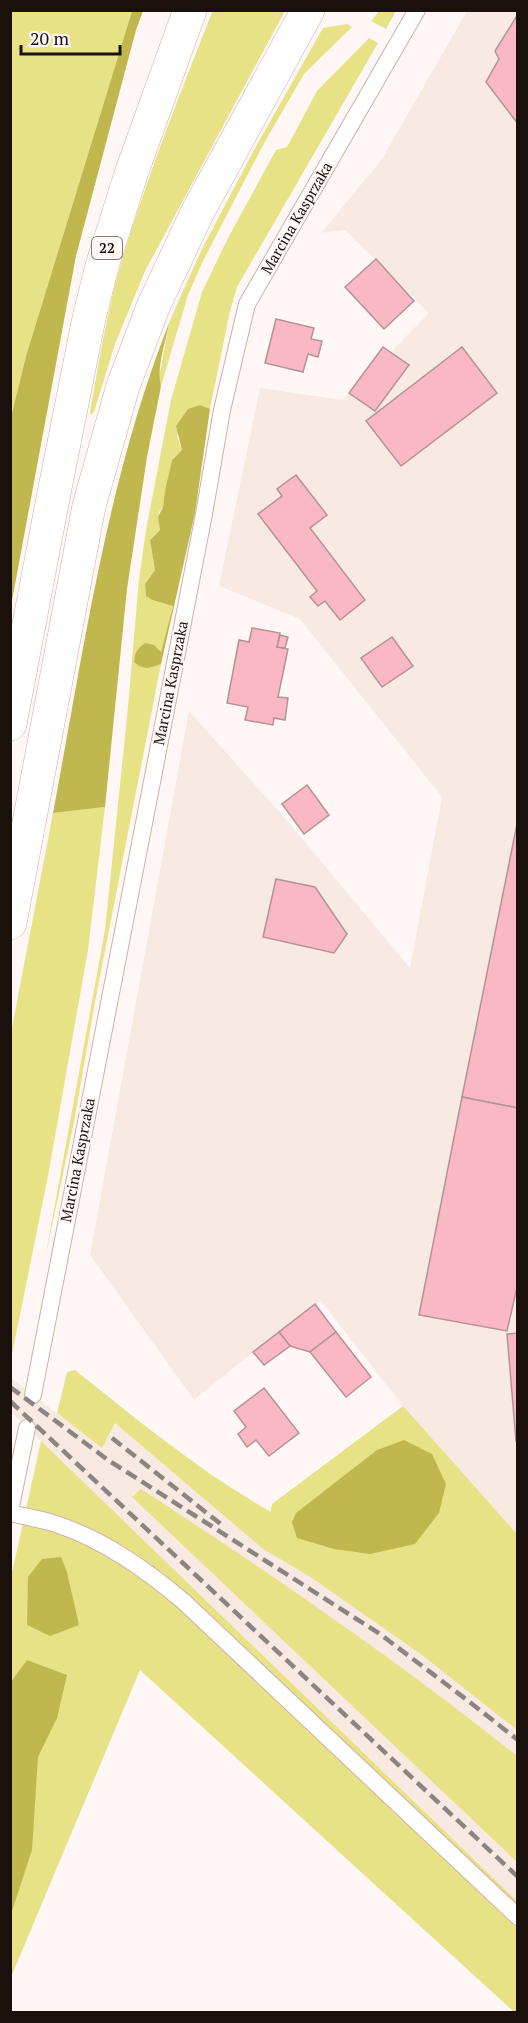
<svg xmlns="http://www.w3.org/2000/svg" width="528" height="2023" font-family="'PT Serif',serif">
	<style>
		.built { fill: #f9e9e3 }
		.green { fill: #e8e287 }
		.forest { fill: #c0b84f }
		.building { fill: #f9b8c3; stroke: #b39398; stroke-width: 1.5 }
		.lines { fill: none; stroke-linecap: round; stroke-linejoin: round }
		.lane-casing { stroke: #cfb0a6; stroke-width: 18 }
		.primary-casing { stroke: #cfb0a6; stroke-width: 34 }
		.lane { stroke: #fff; stroke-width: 16 }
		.primary { stroke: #fff; stroke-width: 33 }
		.rail { stroke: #8c8481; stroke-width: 4.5; stroke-dasharray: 12 6; stroke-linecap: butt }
		.labels { text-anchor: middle; stroke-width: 4.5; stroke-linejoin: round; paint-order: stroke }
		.shield { fill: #fef7f5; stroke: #5e5552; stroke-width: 1.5 }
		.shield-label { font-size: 14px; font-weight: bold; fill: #1a100c }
		.street-label { font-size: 15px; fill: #1a100c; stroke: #fef7f5 }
	</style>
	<rect width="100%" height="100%" fill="#fef7f5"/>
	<polygon class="built" points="467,11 517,11 517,1901 11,1412 10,1377 102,1448 115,1423 263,1549 272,1504 403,1406 321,1301 253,1352 194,1400 90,1255 189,711 290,824 410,968 442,797 300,619 219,586 260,388 343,400 429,313 345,230 321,233 382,159"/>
	<g class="green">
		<path d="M213,10L285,11L145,271L115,344L94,412L91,415L90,412C99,362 107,309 122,260C148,175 180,93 213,10Z"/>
		<polygon points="11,11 132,11 26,356 11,417"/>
		<polygon points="379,11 396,11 386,29 371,21"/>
		<polygon points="347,24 352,27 304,74 263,145 202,263 188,295 161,386 159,379 161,368 169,323 182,293 202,249 254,150 323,28"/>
		<polygon points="369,38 378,43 237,287 230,311 210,409 200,405 177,436 182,450 172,460 163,507 159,512 160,530 150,540 155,570 145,584 146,596 152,600 173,606 161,653 150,668 161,664 95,1002 74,1122 45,1259 105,930 128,707 139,579 146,530 171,400 202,292 228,238 276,150 287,147 317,91"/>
		<polygon points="105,807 88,950 48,1176 11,1359 11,1033 53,813"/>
		<path d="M75,1370C138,1420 200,1472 271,1512L272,1504L403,1406L517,1534V1730L422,1655L309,1576L263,1549L115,1423L102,1448L57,1413L67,1372Z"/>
		<polygon points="41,1441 517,1901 517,2012 514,2012 140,1670 11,1977 11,1577"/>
		<path d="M141,1489C270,1573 397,1660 517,1756V1862L132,1497Z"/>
	</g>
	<g class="forest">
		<polygon points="132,11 143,11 136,30 76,256 11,606 11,417 26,356"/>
		<path d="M169,323C166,342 156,367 161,386L147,457L127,589L105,807L53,813C84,649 107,480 169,323Z"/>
		<path d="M200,405L210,409L195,513L161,664C150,669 143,670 134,662C135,652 137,649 145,643L154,645L161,652L173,606L152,600L146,596L145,584L155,570L150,540L160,530L158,517L163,507L165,491L172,460L182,450L176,426L188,409Z"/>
		<polygon points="404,1440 432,1454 446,1484 439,1513 415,1544 370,1554 334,1549 297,1538 292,1522 296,1513 377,1450"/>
		<polygon points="61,1557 67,1572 79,1625 50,1636 27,1625 28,1577 42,1559"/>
		<polygon points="27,1660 67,1675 57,1718 38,1757 32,1850 11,1914 11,1682"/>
	</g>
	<g class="building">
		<polygon points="518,14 518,124 486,82 499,59 495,51"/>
		<polygon points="376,259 414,301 384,329 345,287"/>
		<polygon points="276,319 314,328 311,339 322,341 318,357 308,354 303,372 265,363"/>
		<polygon points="383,347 409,365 375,411 349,393"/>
		<polygon points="462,347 497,393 401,466 366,421"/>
		<polygon points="296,475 327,515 310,528 365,600 340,620 325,601 318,606 310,597 317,591 258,514 282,496 277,489"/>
		<polygon points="252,628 280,633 277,647 288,649 278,697 288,698 285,720 274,718 273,725 245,720 248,707 227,703 239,640 249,642"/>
		<polygon points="280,635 288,637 285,648 277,647"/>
		<polygon points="392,637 413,666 382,687 361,658"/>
		<polygon points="307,785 329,815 304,834 282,804"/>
		<polygon points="518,819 518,1108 462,1097"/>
		<polygon points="276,879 315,887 347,934 334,953 263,937"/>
		<polygon points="462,1097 518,1108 518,1283 507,1331 419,1315"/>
		<polygon points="315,1304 336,1332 310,1352 290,1346 279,1332"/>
		<polygon points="279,1332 290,1346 264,1365 253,1352"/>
		<polygon points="336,1332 371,1377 346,1397 310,1352"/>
		<polygon points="518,1333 518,1441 516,1441 507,1334"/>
		<polygon points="264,1388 299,1433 269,1456 256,1440 247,1447 238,1434 246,1427 234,1411"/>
	</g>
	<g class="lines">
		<defs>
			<g id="lane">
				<polyline points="33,1395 204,514 222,410 247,304 417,10"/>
				<polyline points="10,1511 27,1428"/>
				<path d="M10,1513C26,1517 41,1519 56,1524C104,1540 145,1569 183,1601L518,1917"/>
			</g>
			<g id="primary">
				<polyline points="10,724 54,493 89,318 102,266 132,171 190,10"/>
				<polyline points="10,923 89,506 123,386 153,307 198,211 308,10"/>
			</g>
		</defs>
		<use href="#lane" class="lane-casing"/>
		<use href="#primary" class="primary-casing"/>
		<use href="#lane" class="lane"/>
		<use href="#primary" class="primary"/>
		<g class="rail">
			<polyline points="10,1387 108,1460 380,1634 467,1700 518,1740"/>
			<polyline points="10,1401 518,1877"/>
			<polyline points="112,1438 222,1525"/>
		</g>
	</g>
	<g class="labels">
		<rect class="shield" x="92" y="237" width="30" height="22" rx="4.5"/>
		<g class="shield-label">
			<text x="107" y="253">22</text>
		</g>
		<g class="street-label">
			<text transform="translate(297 218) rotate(-60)" y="5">Marcina Kasprzaka</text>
			<text transform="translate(171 683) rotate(-79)" y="5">Marcina Kasprzaka</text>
			<text transform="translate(78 1160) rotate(-79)" y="5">Marcina Kasprzaka</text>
		</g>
	</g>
	<rect width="528" height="2023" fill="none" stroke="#1a100c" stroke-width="24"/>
	<path d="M21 45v9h99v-9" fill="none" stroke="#1a100c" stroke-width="3"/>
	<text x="30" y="45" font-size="18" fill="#1a100c" stroke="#fef7f5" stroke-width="4.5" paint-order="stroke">20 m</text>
</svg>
